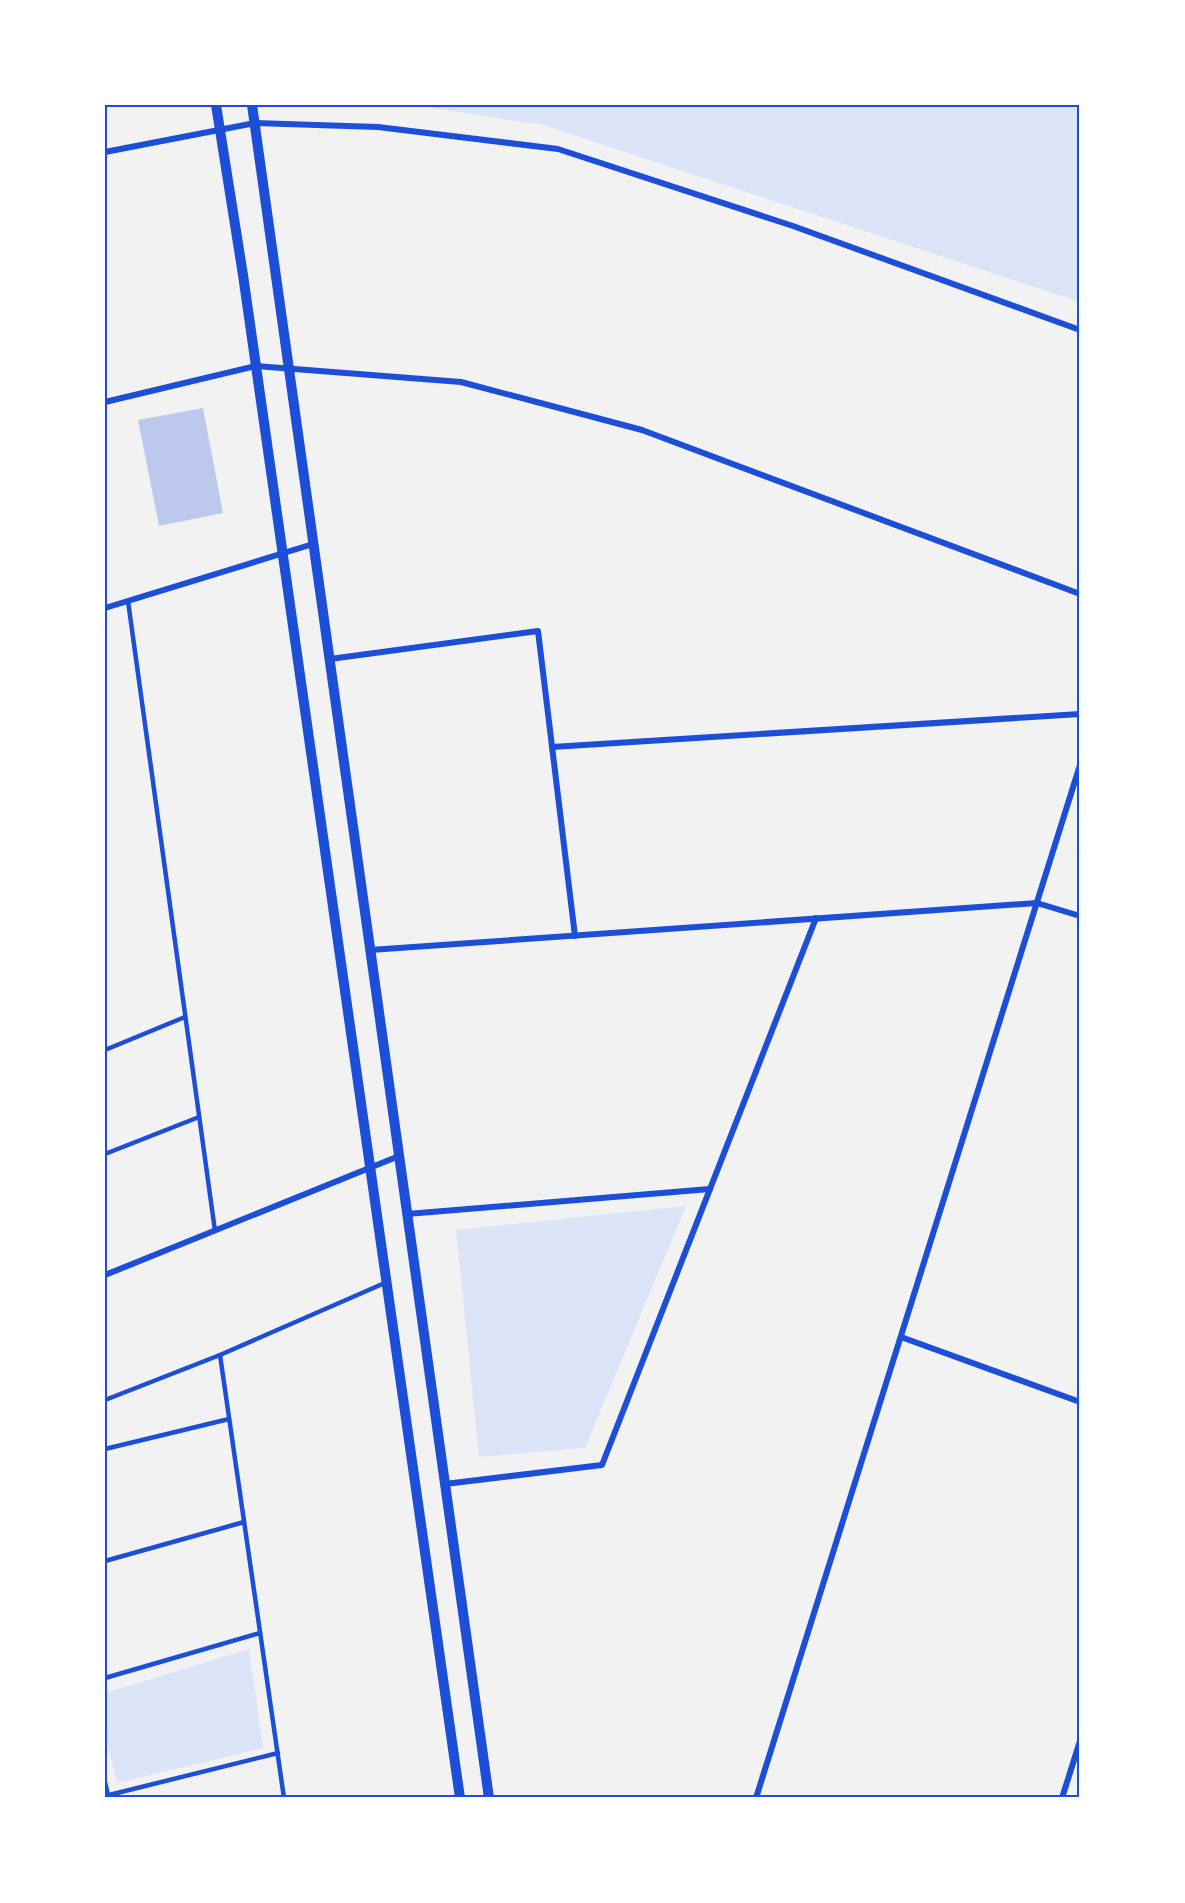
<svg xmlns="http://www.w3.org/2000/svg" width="1185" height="1903" font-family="'PT Sans',sans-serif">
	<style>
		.green { fill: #dbe4f7 }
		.building { fill: #bdc9ec }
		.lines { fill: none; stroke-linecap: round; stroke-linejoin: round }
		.service { stroke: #1d4ed8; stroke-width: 4.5 }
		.minor { stroke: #1d4ed8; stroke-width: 6 }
		.tertiary { stroke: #1d4ed8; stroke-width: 10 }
		.neatline { fill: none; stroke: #1d4ed8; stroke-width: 2 }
	</style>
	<rect width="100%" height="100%" fill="#f2f2f2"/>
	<g class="green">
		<polygon points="412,105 1080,105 1080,302 543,125"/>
		<polygon points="686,1206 585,1448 479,1457 456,1230"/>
		<polygon points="249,1649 263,1748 117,1783 105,1733 105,1693"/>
	</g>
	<polygon class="building" points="203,408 223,513 159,526 138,420"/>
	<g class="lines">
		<g class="service">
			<polyline points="128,601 215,1231"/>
			<polyline points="105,1050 185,1017"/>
			<polyline points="105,1154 199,1117"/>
			<polyline points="220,1355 284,1798"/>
			<polyline points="105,1400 220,1355 387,1282"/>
			<polyline points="105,1449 229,1419"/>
			<polyline points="105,1561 244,1522"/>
			<polyline points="105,1678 260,1633"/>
			<polyline points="105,1782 108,1795"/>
			<polyline points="105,1796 278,1753"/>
		</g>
		<g class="minor">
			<polyline points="105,152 255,123 378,127 558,149 793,226 1080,330"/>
			<polyline points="105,402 256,366 461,382 642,430 1080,594"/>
			<polyline points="105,608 313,544"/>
			<polyline points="330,659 538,631 575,936"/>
			<polyline points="552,747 1080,714"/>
			<polyline points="370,950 1037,903 1080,916"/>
			<polyline points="407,1214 710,1189"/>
			<polyline points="105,1275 399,1156"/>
			<polyline points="901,1337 1080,1402"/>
			<polyline points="445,1484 602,1465 816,918"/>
			<polyline points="756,1798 1080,765"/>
			<polyline points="1062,1798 1080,1741"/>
		</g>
		<g class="tertiary">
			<polyline points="216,105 243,275 460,1798"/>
			<polyline points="252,105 489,1798"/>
		</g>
	</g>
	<rect width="1185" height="1903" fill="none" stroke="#ffffff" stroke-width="213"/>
	<rect x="106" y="106" width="972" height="1690" class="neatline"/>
</svg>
